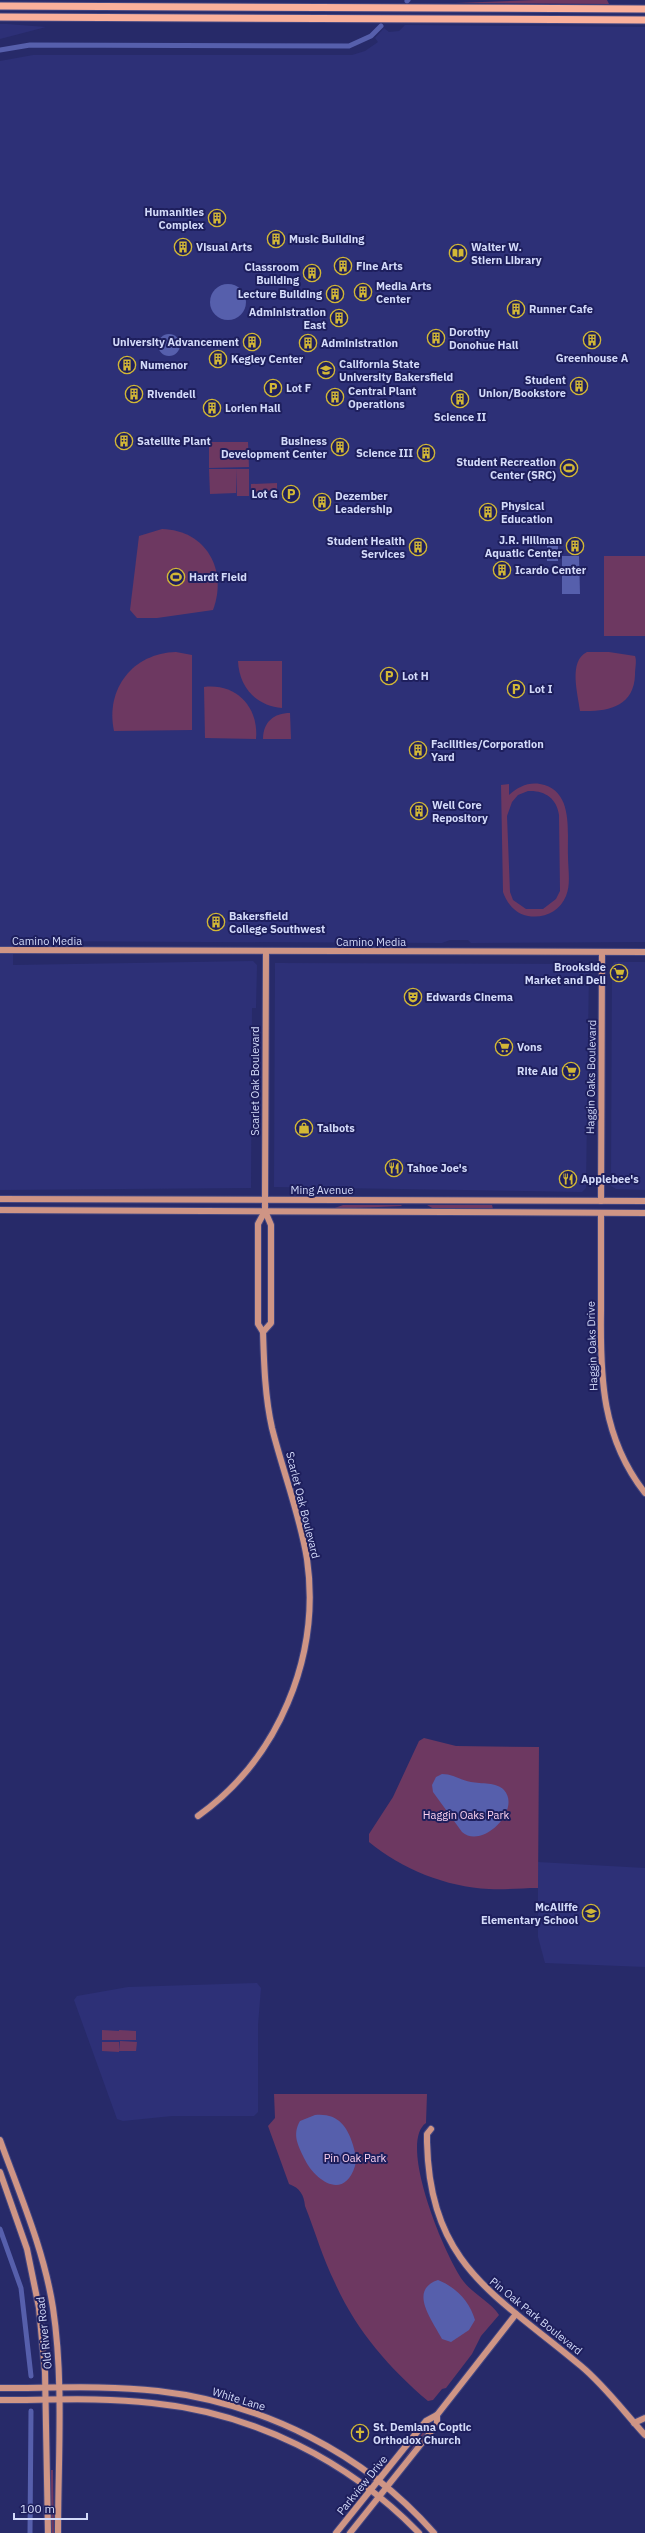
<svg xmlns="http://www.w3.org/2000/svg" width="645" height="2533" font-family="'IBM Plex Sans',sans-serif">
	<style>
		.built { fill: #2d3077 }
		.green { fill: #6d3861; fill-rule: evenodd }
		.water { fill: #565fac }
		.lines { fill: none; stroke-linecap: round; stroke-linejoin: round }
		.canal { stroke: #565fac; stroke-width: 5 }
		.secondary-casing { stroke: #434680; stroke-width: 8 }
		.primary-casing { stroke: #434680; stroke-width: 9 }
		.secondary { stroke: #cf9585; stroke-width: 6 }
		.primary { stroke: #fab09b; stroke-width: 7 }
		.labels { text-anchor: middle; stroke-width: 4; stroke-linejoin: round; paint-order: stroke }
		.poi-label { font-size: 11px; font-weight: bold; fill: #d3daf9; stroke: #1e1f5d; text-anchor: start }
		.street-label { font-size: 11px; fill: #d3daf9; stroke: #1e1f5d }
		.park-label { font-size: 11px; fill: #fcd2f0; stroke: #1e1f5d }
	</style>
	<rect width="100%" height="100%" fill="#272a69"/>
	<g class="built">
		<polygon points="0,24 7,24 46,27 0,39"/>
		<polygon points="405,25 645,27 645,942 471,943 468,940 450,940 442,943 13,941 13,965 253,961 257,965 256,1008 252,1008 251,1188 0,1190 0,61 33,55 352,55 365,51 378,42 375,38 384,28 389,32 399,31"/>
		<polygon points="614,962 645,962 645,1190 616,1189 611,1186 612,966"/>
		<polygon points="275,963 583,964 589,966 586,1188 582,1192 274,1187"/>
		<polygon points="538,1862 645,1868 645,1967 545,1963 538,1937"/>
		<polygon points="257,1983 261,1988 258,2025 258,2112 254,2116 172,2116 123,2121 117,2119 74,2000 77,1996 128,1987"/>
	</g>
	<g class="green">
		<polygon points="536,0 607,0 609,4 455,3"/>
		<polygon points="209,442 248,442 249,467 209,468"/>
		<polygon points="209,469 236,469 236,493 210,494"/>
		<polygon points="236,469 249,469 249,496 237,496"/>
		<polygon points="277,483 277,496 251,496 251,484"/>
		<path d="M162,529C206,530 228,570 213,610L157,618H137L130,610L139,536Z"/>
		<rect x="604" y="556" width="41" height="80"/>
		<path d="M176,652L192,655V730L114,731C105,689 133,653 176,652Z"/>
		<path d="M587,652H609L635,656C637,661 635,668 635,675C634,707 607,712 580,711C578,694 568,661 587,652Z"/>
		<path d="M238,661H282V708C256,706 239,687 238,661Z"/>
		<path d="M204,687C236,683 259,707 256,739L205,738Z"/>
		<path d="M290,713L291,739H263C263,722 274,713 290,713Z"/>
		<path d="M509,784V795C518,787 528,782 540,784C574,790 567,831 568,856C568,869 571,884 566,896C560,911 544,919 528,916C516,914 507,904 503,892L501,785ZM528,791C544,790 557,798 559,815L560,891L556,899L543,909H526L513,900L510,892L507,816L512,802L518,795Z"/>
		<polygon points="343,1205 401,1205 402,1206 332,1209"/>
		<polygon points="427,1205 492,1205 493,1209 434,1209"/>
		<path d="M424,1738L456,1746L539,1747L538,1888C521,1888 505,1890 489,1889C446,1887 402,1869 369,1842V1834L393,1797L419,1741Z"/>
		<polygon points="102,2030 119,2031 119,2040 102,2040"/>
		<polygon points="119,2030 136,2031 136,2040 119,2040"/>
		<polygon points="120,2041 137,2042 136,2051 119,2051"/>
		<polygon points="102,2042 119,2042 119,2052 102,2051"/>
		<path d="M274,2094H427L426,2123C397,2143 446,2259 464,2282C473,2294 491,2302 499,2315L481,2336L472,2354L446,2388L442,2389L433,2400L428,2401C389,2368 356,2330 335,2283C323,2259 315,2231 305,2206C304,2195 300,2188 289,2184L268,2126L275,2118Z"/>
		<polygon points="429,2424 431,2425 428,2431 390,2479"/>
		<polygon points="51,2470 53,2470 54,2533 51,2533"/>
	</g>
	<g class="water">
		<circle cx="228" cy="302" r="18"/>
		<circle cx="169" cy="345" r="11"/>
		<rect x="547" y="544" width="11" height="17"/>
		<polygon points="562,556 579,556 580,594 562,594"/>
		<path d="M442,1774C453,1774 460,1780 471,1782C481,1784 497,1782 504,1790C522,1810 482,1850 462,1832L433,1792L432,1785L436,1777Z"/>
		<path d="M315,2115C337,2113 347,2125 353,2145C355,2152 357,2159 355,2166C344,2201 315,2181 304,2158C298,2145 292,2135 300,2121Z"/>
		<path d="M438,2280C456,2287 470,2302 475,2320L469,2330L451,2342L442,2339C432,2320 408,2290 438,2280Z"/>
	</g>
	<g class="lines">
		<g class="canal">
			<polyline points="407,1 408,0"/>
			<polyline points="0,50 30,45 349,46 371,36 381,26"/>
			<polyline points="0,2229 21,2288 31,2376"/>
			<polyline points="30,2533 31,2411"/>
		</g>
		<defs>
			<g id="secondary">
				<polyline points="0,950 645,952"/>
				<polyline points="0,1199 645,1201"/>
				<polyline points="601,1201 602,953"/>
				<polyline points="0,1210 645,1213"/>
				<path d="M601,1213C601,1246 601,1278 601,1311C600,1378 602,1438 645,1493"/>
				<polyline points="263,1332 271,1323 271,1225 265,1211 265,1200 266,951"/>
				<path d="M198,1816C278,1759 321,1657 307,1559C300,1515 283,1472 272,1428C265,1397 264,1364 263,1332L258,1324V1224L265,1211"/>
				<path d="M431,2129L427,2134V2142C430,2267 497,2295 581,2366C605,2386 624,2412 645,2435"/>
				<path d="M0,2140C20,2195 44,2250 53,2308C64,2381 58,2460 58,2533"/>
				<polyline points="0,2172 27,2249 39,2308 45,2372 48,2533"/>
				<path d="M0,2388C52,2388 106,2385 158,2391C263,2403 364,2453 434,2533"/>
				<path d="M0,2400C50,2400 102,2397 152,2403C253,2413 348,2460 419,2533"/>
				<polyline points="634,2423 645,2418"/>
				<polyline points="336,2533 426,2421 437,2415 516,2314"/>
				<polyline points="350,2533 437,2424 437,2415"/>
			</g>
			<g id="primary">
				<polyline points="0,6 645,9"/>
				<polyline points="0,17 645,20"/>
			</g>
		</defs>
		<use href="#secondary" class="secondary-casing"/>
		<use href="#primary" class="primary-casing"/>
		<use href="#secondary" class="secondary"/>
		<use href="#primary" class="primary"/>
	</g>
	<defs>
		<symbol id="building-ring" viewBox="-11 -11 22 22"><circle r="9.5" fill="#1e1f5d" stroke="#d2b736" stroke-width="1.5"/><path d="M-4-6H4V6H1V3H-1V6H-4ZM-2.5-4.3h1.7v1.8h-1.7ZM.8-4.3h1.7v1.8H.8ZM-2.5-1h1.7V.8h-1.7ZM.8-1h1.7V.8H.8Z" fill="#d2b736"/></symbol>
		<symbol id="library-ring" viewBox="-11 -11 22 22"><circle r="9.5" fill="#1e1f5d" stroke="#d2b736" stroke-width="1.5"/><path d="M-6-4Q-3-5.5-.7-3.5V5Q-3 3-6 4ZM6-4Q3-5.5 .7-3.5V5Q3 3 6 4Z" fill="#d2b736"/></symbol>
		<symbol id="university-ring" viewBox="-11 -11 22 22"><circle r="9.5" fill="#1e1f5d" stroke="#d2b736" stroke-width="1.5"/><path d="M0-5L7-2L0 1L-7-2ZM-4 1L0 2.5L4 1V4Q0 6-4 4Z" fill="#d2b736"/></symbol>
		<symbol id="parking-ring" viewBox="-11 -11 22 22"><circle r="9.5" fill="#1e1f5d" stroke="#d2b736" stroke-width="1.5"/><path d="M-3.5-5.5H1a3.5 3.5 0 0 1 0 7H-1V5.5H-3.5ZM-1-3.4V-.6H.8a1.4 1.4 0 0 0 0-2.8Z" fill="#d2b736"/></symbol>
		<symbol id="stadium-ring" viewBox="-11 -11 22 22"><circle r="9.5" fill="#1e1f5d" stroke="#d2b736" stroke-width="1.5"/><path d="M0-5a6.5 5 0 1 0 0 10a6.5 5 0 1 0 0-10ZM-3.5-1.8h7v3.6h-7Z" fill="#d2b736"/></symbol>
		<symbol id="supermarket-ring" viewBox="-11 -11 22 22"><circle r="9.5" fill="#1e1f5d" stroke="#d2b736" stroke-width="1.5"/><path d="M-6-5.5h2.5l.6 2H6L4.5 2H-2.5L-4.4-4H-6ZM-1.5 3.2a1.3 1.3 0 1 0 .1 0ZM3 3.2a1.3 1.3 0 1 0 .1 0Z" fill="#d2b736"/></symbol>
		<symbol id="theatre-ring" viewBox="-11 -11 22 22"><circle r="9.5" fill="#1e1f5d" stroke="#d2b736" stroke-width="1.5"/><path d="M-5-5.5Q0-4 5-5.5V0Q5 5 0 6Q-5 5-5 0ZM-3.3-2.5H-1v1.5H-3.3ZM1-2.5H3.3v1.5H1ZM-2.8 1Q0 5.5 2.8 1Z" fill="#d2b736"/></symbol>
		<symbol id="shop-ring" viewBox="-11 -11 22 22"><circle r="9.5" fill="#1e1f5d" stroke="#d2b736" stroke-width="1.5"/><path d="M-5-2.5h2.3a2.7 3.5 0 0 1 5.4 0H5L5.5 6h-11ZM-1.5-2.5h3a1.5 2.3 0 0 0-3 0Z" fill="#d2b736"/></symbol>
		<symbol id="restaurant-ring" viewBox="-11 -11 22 22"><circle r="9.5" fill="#1e1f5d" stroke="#d2b736" stroke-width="1.5"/><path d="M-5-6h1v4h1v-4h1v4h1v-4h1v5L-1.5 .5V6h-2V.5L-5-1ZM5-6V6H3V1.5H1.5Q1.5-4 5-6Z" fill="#d2b736"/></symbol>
		<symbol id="school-ring" viewBox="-11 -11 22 22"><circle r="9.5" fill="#1e1f5d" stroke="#d2b736" stroke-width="1.5"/><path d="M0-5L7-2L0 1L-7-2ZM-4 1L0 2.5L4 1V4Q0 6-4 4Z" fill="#d2b736"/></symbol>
		<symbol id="church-ring" viewBox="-11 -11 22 22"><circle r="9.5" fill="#1e1f5d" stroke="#d2b736" stroke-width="1.5"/><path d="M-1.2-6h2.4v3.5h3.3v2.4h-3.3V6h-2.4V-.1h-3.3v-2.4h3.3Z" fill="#d2b736"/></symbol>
	</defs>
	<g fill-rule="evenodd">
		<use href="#building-ring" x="207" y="208" width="20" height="20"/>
		<use href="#building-ring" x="266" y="229" width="20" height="20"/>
		<use href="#building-ring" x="173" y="237" width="20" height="20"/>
		<use href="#library-ring" x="448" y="243" width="20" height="20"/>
		<use href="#building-ring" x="333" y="256" width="20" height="20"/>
		<use href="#building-ring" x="302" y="263" width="20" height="20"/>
		<use href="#building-ring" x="353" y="282" width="20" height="20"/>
		<use href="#building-ring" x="325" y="284" width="20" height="20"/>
		<use href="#building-ring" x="506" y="299" width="20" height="20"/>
		<use href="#building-ring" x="329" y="308" width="20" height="20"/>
		<use href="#building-ring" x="426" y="328" width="20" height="20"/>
		<use href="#building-ring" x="582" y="330" width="20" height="20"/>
		<use href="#building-ring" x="242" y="332" width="20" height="20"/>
		<use href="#building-ring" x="298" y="333" width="20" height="20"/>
		<use href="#building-ring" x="208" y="349" width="20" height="20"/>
		<use href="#building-ring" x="117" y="355" width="20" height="20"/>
		<use href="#university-ring" x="316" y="360" width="20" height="20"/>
		<use href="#building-ring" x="569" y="376" width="20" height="20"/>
		<use href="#parking-ring" x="263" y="378" width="20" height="20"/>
		<use href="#building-ring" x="124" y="384" width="20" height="20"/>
		<use href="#building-ring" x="325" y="387" width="20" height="20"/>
		<use href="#building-ring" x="450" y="389" width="20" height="20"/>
		<use href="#building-ring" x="202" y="398" width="20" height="20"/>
		<use href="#building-ring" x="114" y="431" width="20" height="20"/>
		<use href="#building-ring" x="330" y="437" width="20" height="20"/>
		<use href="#building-ring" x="416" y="443" width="20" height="20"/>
		<use href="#stadium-ring" x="559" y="458" width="20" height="20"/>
		<use href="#parking-ring" x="281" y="484" width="20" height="20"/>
		<use href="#building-ring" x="312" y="492" width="20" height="20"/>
		<use href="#building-ring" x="478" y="502" width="20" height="20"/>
		<use href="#building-ring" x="565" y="536" width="20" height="20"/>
		<use href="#building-ring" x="408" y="537" width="20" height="20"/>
		<use href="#building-ring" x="492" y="560" width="20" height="20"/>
		<use href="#stadium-ring" x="166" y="567" width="20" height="20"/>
		<use href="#parking-ring" x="379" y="666" width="20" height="20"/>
		<use href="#parking-ring" x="506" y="679" width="20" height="20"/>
		<use href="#building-ring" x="408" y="740" width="20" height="20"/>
		<use href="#building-ring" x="409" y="801" width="20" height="20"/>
		<use href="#building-ring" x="206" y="912" width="20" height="20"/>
		<use href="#supermarket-ring" x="609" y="963" width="20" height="20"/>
		<use href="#theatre-ring" x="403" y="987" width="20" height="20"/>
		<use href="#supermarket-ring" x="494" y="1037" width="20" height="20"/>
		<use href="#supermarket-ring" x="561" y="1061" width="20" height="20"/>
		<use href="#shop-ring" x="294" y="1118" width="20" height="20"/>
		<use href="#restaurant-ring" x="384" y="1158" width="20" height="20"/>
		<use href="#restaurant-ring" x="558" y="1169" width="20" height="20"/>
		<use href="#school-ring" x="581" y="1903" width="20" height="20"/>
		<use href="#church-ring" x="350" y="2423" width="20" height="20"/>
	</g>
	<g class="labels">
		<g class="poi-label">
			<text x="204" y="216" text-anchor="end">Humanities<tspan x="204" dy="13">Complex</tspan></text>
			<text x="289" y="243">Music Building</text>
			<text x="196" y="251">Visual Arts</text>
			<text x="471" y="251">Walter W.<tspan x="471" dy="13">Stiern Library</tspan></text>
			<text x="356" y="270">Fine Arts</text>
			<text x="299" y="271" text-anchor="end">Classroom<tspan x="299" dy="13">Building</tspan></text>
			<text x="376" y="290">Media Arts<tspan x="376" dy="13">Center</tspan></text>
			<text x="322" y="298" text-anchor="end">Lecture Building</text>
			<text x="529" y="313">Runner Cafe</text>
			<text x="326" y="316" text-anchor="end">Administration<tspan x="326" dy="13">East</tspan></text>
			<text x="449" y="336">Dorothy<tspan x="449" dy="13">Donohue Hall</tspan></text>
			<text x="239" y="346" text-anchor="end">University Advancement</text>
			<text x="321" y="347">Administration</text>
			<text x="592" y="362" text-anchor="middle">Greenhouse A</text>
			<text x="231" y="363">Kegley Center</text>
			<text x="339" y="368">California State<tspan x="339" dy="13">University Bakersfield</tspan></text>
			<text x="140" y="369">Numenor</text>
			<text x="566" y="384" text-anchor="end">Student<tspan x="566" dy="13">Union/Bookstore</tspan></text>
			<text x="286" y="392">Lot F</text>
			<text x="348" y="395">Central Plant<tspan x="348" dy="13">Operations</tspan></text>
			<text x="147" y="398">Rivendell</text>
			<text x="225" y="412">Lorien Hall</text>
			<text x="460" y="421" text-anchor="middle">Science II</text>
			<text x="137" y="445">Satellite Plant</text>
			<text x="327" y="445" text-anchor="end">Business<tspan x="327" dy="13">Development Center</tspan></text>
			<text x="413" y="457" text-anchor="end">Science III</text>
			<text x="556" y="466" text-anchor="end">Student Recreation<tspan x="556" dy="13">Center (SRC)</tspan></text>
			<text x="278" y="498" text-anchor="end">Lot G</text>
			<text x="335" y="500">Dezember<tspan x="335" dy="13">Leadership</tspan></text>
			<text x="501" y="510">Physical<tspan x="501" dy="13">Education</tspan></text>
			<text x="562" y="544" text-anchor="end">J.R. Hillman<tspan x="562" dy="13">Aquatic Center</tspan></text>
			<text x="405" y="545" text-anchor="end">Student Health<tspan x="405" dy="13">Services</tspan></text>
			<text x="515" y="574">Icardo Center</text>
			<text x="189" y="581">Hardt Field</text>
			<text x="402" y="680">Lot H</text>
			<text x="529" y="693">Lot I</text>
			<text x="431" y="748">Facilities/Corporation<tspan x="431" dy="13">Yard</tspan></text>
			<text x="432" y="809">Well Core<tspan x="432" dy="13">Repository</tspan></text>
			<text x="229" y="920">Bakersfield<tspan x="229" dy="13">College Southwest</tspan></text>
			<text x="606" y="971" text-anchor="end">Brookside<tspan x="606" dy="13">Market and Deli</tspan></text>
			<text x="426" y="1001">Edwards Cinema</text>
			<text x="517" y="1051">Vons</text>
			<text x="558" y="1075" text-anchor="end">Rite Aid</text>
			<text x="317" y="1132">Talbots</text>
			<text x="407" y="1172">Tahoe Joe's</text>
			<text x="581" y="1183">Applebee's</text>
			<text x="578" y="1911" text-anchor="end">McAliffe<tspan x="578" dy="13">Elementary School</tspan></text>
			<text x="373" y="2431">St. Demiana Coptic<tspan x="373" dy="13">Orthodox Church</tspan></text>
		</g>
		<g class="street-label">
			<text x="47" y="945">Camino Media</text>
			<text x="371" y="946">Camino Media</text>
			<text transform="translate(591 1077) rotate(-89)" y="4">Haggin Oaks Boulevard</text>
			<text transform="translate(255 1081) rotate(-90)" y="4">Scarlet Oak Boulevard</text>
			<text x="322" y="1194">Ming Avenue</text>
			<text transform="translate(592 1346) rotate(-92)" y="4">Haggin Oaks Drive</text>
			<text transform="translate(303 1505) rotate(76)" y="4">Scarlet Oak Boulevard</text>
			<text transform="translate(536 2316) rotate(39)" y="4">Pin Oak Park Boulevard</text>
			<text transform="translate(44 2333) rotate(-96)" y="4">Old River Road</text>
			<text transform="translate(239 2399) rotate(17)" y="4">White Lane</text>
			<text transform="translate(362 2485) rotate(-51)" y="4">Parkview Drive</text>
		</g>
		<g class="park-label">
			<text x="466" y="1819">Haggin Oaks Park</text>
			<text x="355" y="2162">Pin Oak Park</text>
		</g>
	</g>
	<path d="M14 2513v6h73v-6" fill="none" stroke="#d3daf9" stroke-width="2"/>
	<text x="20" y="2513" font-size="12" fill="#d3daf9" stroke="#1e1f5d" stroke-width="3" paint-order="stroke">100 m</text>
</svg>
